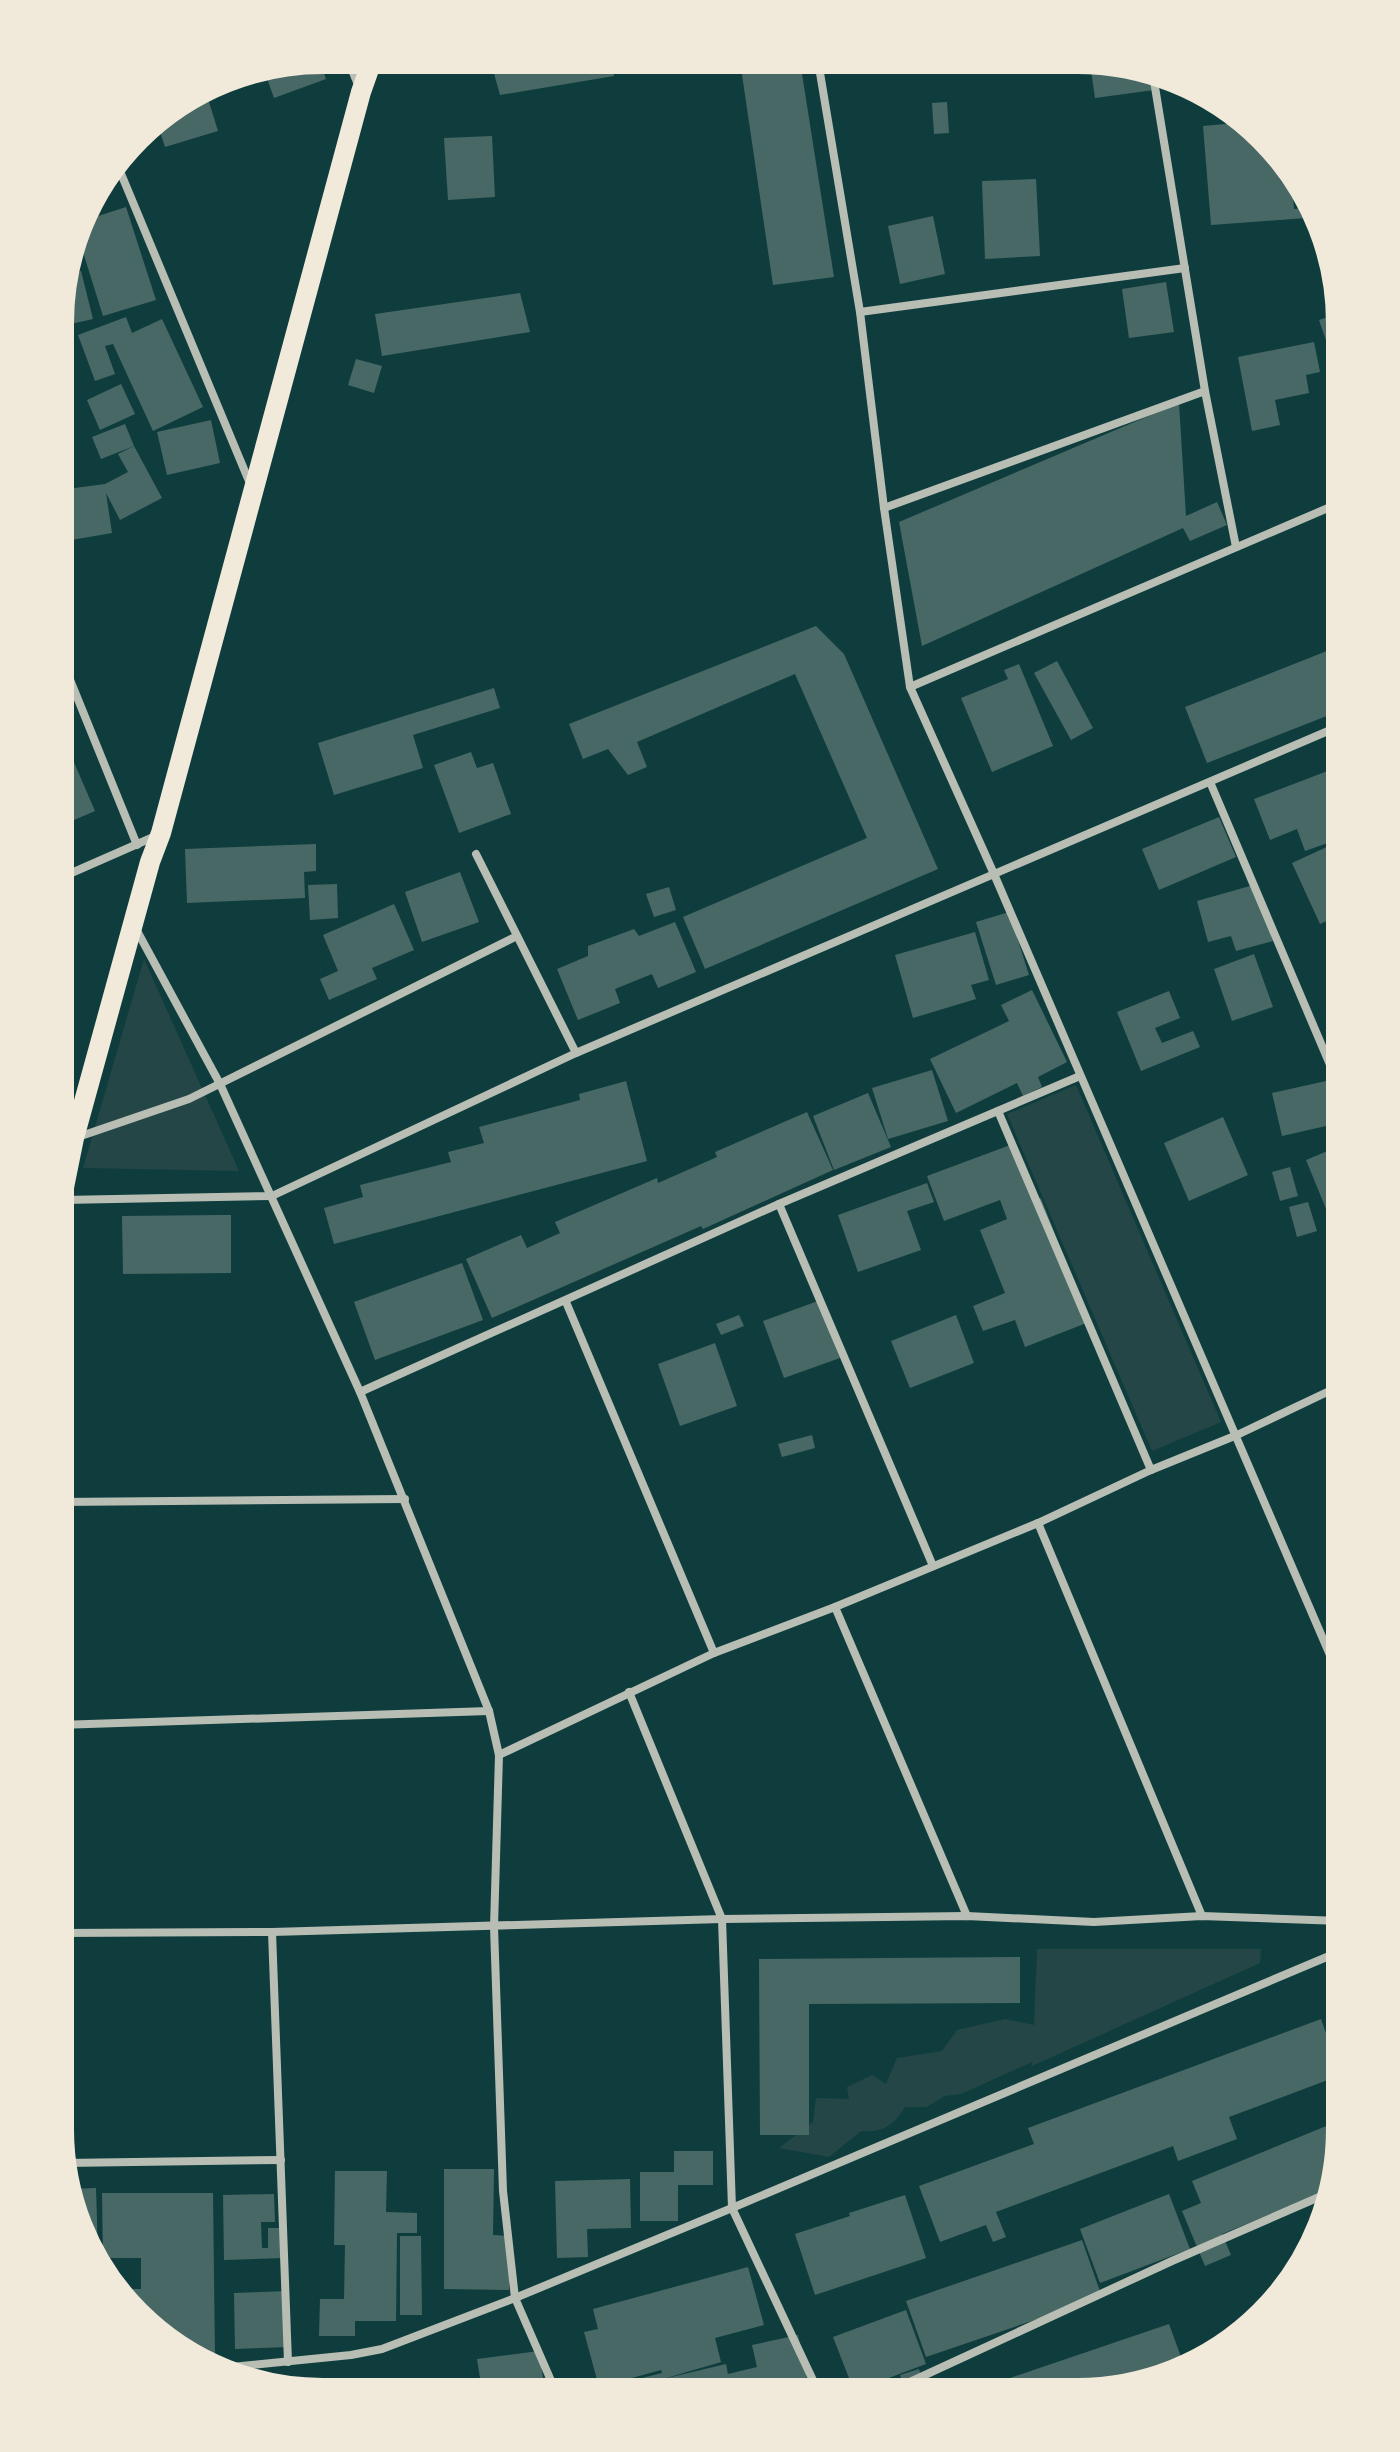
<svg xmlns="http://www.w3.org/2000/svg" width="1400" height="2452" font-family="'IBM Plex Serif',serif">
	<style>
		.green { fill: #244646 }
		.building { fill: #486865 }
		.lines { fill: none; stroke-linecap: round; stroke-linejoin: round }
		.minor { stroke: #b8beb3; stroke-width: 8 }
		.primary { stroke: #f1e9da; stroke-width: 20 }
		.rim { fill: none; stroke: #f1e9da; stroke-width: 4 }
	</style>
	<rect width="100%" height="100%" fill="#0f3d3e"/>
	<g class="green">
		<polygon points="144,959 239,1171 83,1168"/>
		<polygon points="1076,1085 1221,1422 1152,1451 1007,1114"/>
		<path d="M1037,1949H1261L1260,1963L1032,2066V2062L961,2094L945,2096L926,2107H905C894,2125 883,2133 861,2131L829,2157L779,2148L813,2122L816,2098L849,2099L847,2087L872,2075L886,2084L897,2058L942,2051L957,2030L1005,2019L1034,2025Z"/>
	</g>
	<g class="building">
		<polygon points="319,59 326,79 274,98 264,70"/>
		<polygon points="490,59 611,60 614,76 500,95"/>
		<polygon points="740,61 800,61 834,277 773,285"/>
		<polygon points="1090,63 1128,63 1152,75 1154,90 1095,98"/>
		<polygon points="205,89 218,131 165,147 156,119"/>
		<polygon points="947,102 949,133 934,134 932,103"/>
		<polygon points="1248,122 1292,183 1294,209 1305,208 1306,218 1211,225 1203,126"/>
		<polygon points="492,136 495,197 448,200 444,138"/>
		<polygon points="1036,179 1040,256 985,259 982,181"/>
		<polygon points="85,207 89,219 126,207 156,300 103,316 77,233"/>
		<polygon points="933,216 945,274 900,284 888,226"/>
		<polygon points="81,271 93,319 71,324 61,285 64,276"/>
		<polygon points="1166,282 1174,332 1129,338 1122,289"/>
		<polygon points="520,293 530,332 382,356 375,314"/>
		<polygon points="1340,313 1342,401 1334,404 1326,379 1338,375 1319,320"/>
		<polygon points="126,317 132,333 162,319 203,407 153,431 113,344 105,346 115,374 95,381 78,335"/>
		<polygon points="1314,342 1320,372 1306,375 1309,393 1275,400 1280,425 1252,431 1238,357"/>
		<polygon points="356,359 382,366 374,393 348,385"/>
		<polygon points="121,384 135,414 100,430 87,400"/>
		<polygon points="1179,403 1186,516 1217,502 1227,525 1190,541 1183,528 922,646 899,522"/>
		<polygon points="211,420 220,463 167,475 157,432"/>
		<polygon points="125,424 134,446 101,459 92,437"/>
		<polygon points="134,446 162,498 120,520 106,493 112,533 60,542 60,490 105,484 128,472 118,454"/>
		<polygon points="816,626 844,654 938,869 705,969 683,917 867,838 795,674 637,742 647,767 628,775 608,749 583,759 569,724"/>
		<polygon points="1342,645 1342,710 1207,763 1185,707"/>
		<polygon points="1057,661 1093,728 1071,740 1034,673"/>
		<polygon points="1019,664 1053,746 992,772 961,698 1008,679 1004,670"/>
		<polygon points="494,688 500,708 413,735 423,768 334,795 318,743"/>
		<polygon points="60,730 95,811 60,826"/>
		<polygon points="471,752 477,768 493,763 511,814 459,833 434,765"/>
		<polygon points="1338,767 1342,778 1342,838 1305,851 1297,829 1270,840 1254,799"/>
		<polygon points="1219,817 1236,857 1159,890 1142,849"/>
		<polygon points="1342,840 1342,914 1320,924 1292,863"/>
		<polygon points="316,844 316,871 304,872 305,898 187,903 185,849"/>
		<polygon points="460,872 479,922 422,942 405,892"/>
		<polygon points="337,884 338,918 310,920 308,885"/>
		<polygon points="1257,884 1273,941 1236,951 1231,936 1208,942 1197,901"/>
		<polygon points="669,887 676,910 654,917 646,894"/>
		<polygon points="394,904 414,950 372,968 377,979 329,1000 320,979 338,971 323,935"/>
		<polygon points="1009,912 1029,975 996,985 976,922"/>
		<polygon points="675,922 696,972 658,988 652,974 615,989 620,1003 578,1020 557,969 588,956 588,946 634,929 639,936"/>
		<polygon points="975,932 989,980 971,985 976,999 913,1018 895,955"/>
		<polygon points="1254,954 1273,1007 1232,1021 1214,969"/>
		<polygon points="1032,990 1067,1062 1038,1077 1042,1087 1023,1096 1017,1083 956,1113 930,1059 1009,1021 1001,1005"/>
		<polygon points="1169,991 1180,1018 1155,1028 1162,1043 1193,1031 1200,1047 1141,1071 1117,1012"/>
		<polygon points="932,1070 948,1121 888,1139 872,1088"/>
		<polygon points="626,1081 647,1161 334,1244 324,1208 363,1197 360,1185 451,1162 448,1152 484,1143 479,1127 580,1100 579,1094"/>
		<polygon points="1326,1081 1335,1124 1282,1136 1272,1093"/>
		<polygon points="868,1093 891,1147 834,1170 813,1116"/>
		<polygon points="807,1112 833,1170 703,1229 701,1226 492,1318 466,1259 521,1235 527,1248 560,1233 555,1222 657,1178 658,1183 717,1157 715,1152"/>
		<polygon points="1223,1117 1248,1175 1189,1201 1164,1143"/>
		<polygon points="1013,1144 1034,1201 1041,1198 1089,1322 1025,1347 1015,1320 983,1331 973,1306 1005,1293 980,1230 1007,1219 1000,1200 944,1221 927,1176"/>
		<polygon points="1342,1145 1342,1211 1329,1216 1306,1160"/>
		<polygon points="1290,1167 1298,1196 1280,1201 1272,1172"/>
		<polygon points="927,1183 934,1202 907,1211 921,1250 858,1272 838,1215"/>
		<polygon points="1308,1202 1317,1231 1297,1237 1289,1207"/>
		<polygon points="222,1215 231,1215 231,1273 123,1274 122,1216"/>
		<polygon points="1342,1217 1342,1245 1341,1245 1333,1220"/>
		<polygon points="462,1263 483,1320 375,1360 354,1302"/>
		<polygon points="818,1301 840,1358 784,1378 763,1321"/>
		<polygon points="739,1315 744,1326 721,1335 716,1324"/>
		<polygon points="956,1315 974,1363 910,1388 891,1341"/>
		<polygon points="715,1343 737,1406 680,1426 658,1364"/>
		<polygon points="812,1435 815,1448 782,1457 778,1444"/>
		<polygon points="1020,1957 1020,2003 809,2004 809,2135 760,2135 759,1959"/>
		<polygon points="1321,2019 1341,2075 1229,2117 1237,2139 1178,2161 1173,2146 996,2212 1006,2237 993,2242 986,2225 940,2242 919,2186 1034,2144 1028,2128"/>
		<polygon points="1341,2120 1341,2147 1333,2189 1222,2234 1231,2255 1205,2266 1182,2211 1201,2203 1192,2181"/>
		<polygon points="674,2151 713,2151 713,2185 678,2185 678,2221 640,2221 640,2172 674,2172"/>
		<polygon points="444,2169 494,2169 493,2235 510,2236 509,2290 444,2289"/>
		<polygon points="335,2171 387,2171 386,2212 417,2213 417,2233 397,2233 396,2321 355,2321 355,2336 319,2336 320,2299 344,2299 345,2245 334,2245"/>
		<polygon points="630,2179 631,2228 587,2229 588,2257 557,2258 555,2181"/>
		<polygon points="96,2188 98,2254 72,2214 68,2189"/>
		<polygon points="102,2193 213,2193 215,2358 193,2358 149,2328 122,2289 141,2289 141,2258 103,2258"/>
		<polygon points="274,2194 275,2222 261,2222 262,2248 268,2248 268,2228 282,2228 283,2258 224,2260 223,2195"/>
		<polygon points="1169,2194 1190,2249 1100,2283 1080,2229"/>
		<polygon points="905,2195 926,2258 815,2295 795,2234 850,2216 849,2213"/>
		<polygon points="400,2236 421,2236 422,2315 400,2315"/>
		<polygon points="1082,2240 1102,2297 926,2357 906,2301"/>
		<polygon points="748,2267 764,2325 715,2338 721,2362 663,2379 726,2364 728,2374 757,2367 752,2345 798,2335 810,2393 742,2393 739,2381 688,2393 645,2393 642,2378 662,2373 661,2370 599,2387 584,2332 598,2329 593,2309"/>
		<polygon points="288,2291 290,2347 235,2349 234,2293"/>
		<polygon points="906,2310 926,2364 854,2391 833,2337"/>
		<polygon points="1169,2324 1181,2357 1193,2353 1196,2362 1162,2380 1077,2394 963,2394"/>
		<polygon points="539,2351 543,2378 547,2377 549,2392 401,2392 401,2389 480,2378 477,2359"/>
		<polygon points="919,2369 927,2394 906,2393 900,2375"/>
		<polygon points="726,2385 729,2393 706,2393"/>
	</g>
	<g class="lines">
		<g class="minor">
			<polyline points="347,58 359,87"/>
			<polyline points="818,61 860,312 884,508 910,687 994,874 1342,1683"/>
			<polyline points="1153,75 1205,391 1236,547"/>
			<polyline points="117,164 251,486"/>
			<polyline points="860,312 1185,268"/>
			<polyline points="884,508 1205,391"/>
			<polyline points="60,655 137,845"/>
			<polyline points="910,687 1342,502"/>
			<polyline points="1210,782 1342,1093"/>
			<polyline points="476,854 576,1053"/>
			<polyline points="60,878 158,835"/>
			<polyline points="136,929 220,1084 360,1392 489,1711 499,1755 494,1927 503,2191 515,2298 556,2392"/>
			<polyline points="998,1111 1151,1470"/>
			<polyline points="78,1137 189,1099 517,936"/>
			<polyline points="63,1200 272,1196 576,1053 1342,725"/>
			<polyline points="779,1204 933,1566"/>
			<polyline points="566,1302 714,1653"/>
			<polyline points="360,1392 779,1204 1080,1076"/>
			<polyline points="59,1502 405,1499"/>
			<polyline points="1038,1523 1202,1916"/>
			<polyline points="835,1607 967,1916"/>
			<polyline points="629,1692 722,1919 732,2208 819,2393"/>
			<polyline points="58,1725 489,1711"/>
			<polyline points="499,1755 714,1653 835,1607 1038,1523 1151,1470 1237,1435 1342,1385"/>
			<polyline points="272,1932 288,2362"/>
			<polyline points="58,1933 272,1932 722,1919 967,1916 1094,1922 1202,1916 1341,1921"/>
			<polyline points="64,2163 281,2160"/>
			<polyline points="212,2369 351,2355 382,2349 515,2298 732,2208 1341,1951"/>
			<polyline points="886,2393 1172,2261 1333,2191"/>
		</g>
		<polyline class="primary" points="59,1212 74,1138 150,862 161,833 361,92 373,58"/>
	</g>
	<path d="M0 0H1400V2452H0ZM323 72H1077A251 251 0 0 1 1328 323V2129A251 251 0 0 1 1077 2380H323A251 251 0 0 1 72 2129V323A251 251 0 0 1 323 72Z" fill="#f1e9da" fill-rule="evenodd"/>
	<path class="rim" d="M323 72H1077A251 251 0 0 1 1328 323V2129A251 251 0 0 1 1077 2380H323A251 251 0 0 1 72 2129V323A251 251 0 0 1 323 72Z"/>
</svg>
